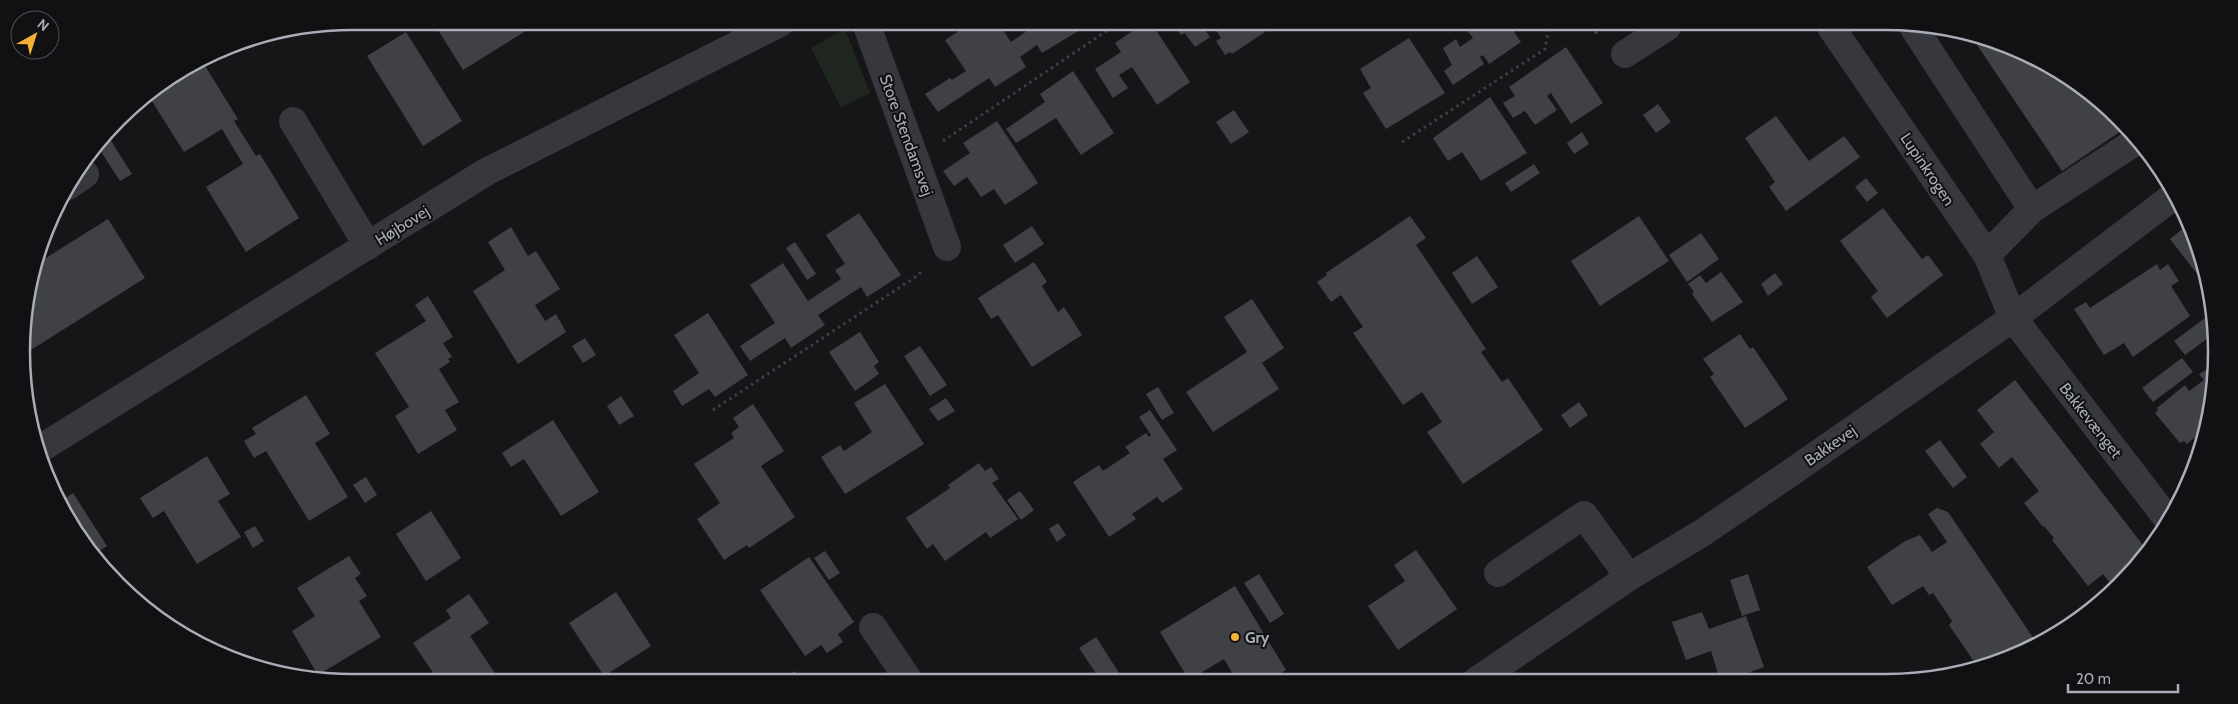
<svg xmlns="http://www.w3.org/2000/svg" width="2238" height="704" font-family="Cabin,sans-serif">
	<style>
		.green { fill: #1e261f }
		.building { fill: #404145 }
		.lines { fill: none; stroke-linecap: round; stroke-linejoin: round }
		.path { stroke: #3d3f44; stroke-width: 3; stroke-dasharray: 2.5 4; stroke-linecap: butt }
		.minor { stroke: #37383d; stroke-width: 28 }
		.poi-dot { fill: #f2b134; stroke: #111113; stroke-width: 2 }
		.labels { text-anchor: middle; stroke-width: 4; stroke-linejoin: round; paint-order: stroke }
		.street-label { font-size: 16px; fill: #a8adb8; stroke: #111113 }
		.poi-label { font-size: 16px; font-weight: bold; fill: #a8adb8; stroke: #111113; text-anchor: start }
		.rim { fill: none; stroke: #a8adb8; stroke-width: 2.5 }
	</style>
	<rect width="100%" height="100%" fill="#161618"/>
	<polygon class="green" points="845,29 870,93 841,108 811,48"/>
	<g class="building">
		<polygon points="433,22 540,22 463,70"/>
		<polygon points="970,24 999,24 1011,42 1037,24 1090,24 1042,53 1037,45 1020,57 1026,67 995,87 989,78 938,112 925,94 950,78 952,80 966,71 945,40"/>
		<polygon points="1143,24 1152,24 1190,82 1157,105 1132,67 1119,75 1128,88 1113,98 1095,69 1121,52 1115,43"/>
		<polygon points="1174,25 1202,25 1210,37 1195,47 1185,33 1181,35"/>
		<polygon points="1213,25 1260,25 1265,32 1232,54 1230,52 1225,55 1216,41 1221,38"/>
		<polygon points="1464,26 1510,26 1521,42 1489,64 1483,55 1480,57 1484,64 1453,85 1444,71 1452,65 1443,48 1456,39 1460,47 1473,38"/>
		<polygon points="406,32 462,121 423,146 367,56"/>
		<polygon points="1969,33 2013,47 2070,77 2120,118 2127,127 2062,171"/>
		<polygon points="1409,38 1445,93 1386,129 1363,93 1371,88 1360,69"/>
		<polygon points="1566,47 1603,103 1571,124 1551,93 1547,96 1557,110 1535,125 1525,111 1513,118 1503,103 1515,96 1509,87"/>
		<polygon points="202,61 238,119 234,121 256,156 260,154 299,218 246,252 206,187 243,164 232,146 222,129 184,152 148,95"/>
		<polygon points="1073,71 1114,133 1081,155 1056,118 1016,143 1006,129 1045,102 1040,94"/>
		<polygon points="1490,97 1527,153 1481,181 1462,152 1448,161 1433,138"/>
		<polygon points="1658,104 1671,122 1656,133 1643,115"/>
		<polygon points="1234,110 1249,132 1231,144 1216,122"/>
		<polygon points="1776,116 1809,161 1844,136 1860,157 1786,211 1769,187 1775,182 1745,138"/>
		<polygon points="997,121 1038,183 1005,205 994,189 981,197 967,177 954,186 943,171 970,153 963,143"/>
		<polygon points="1582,132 1589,144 1574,154 1567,143"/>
		<polygon points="106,133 132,174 120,181 96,144"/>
		<polygon points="1534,164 1540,173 1511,192 1505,183"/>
		<polygon points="1866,178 1878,193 1867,202 1855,187"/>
		<polygon points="1883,208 1922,259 1928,255 1943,275 1887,318 1871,297 1878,291 1840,241"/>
		<polygon points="859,213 901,275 867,297 861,287 818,315 825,325 791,348 785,338 750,361 740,346 775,323 750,285 783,263 808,301 841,279 835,270 845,264 826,235"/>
		<polygon points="1410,216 1426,238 1416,245 1486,349 1481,352 1502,382 1508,378 1543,430 1463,484 1427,432 1442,422 1422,392 1403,405 1353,333 1363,327 1341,295 1331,302 1317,282 1327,275 1326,273"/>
		<polygon points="1639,216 1669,261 1600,306 1571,261"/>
		<polygon points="108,219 145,278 23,355 24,309 38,263"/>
		<polygon points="1032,226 1044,244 1015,263 1003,245"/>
		<polygon points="511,227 528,256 536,251 560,289 535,305 545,321 556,314 566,332 518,364 473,291 505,270 488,242"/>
		<polygon points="2185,227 2196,241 2210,286 2208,288 2170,239"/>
		<polygon points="1701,233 1719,259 1687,282 1669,255"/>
		<polygon points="795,242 816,274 807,280 786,248"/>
		<polygon points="1477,256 1498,287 1472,304 1452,273"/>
		<polygon points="1034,262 1047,282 1042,286 1058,312 1064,307 1082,335 1032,367 998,315 991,319 978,298"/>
		<polygon points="2157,264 2160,270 2168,264 2179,281 2171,286 2190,316 2133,357 2124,343 2104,355 2074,309 2086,302 2090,308"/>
		<polygon points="1721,272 1743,302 1712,322 1692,294 1694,292 1688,284 1700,275 1706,283"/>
		<polygon points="1775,273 1783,284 1768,296 1761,284"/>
		<polygon points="428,296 453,337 443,343 452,357 448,359 450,362 439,369 459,402 445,410 457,430 418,454 395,416 409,407 375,353 426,321 415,305"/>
		<polygon points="1252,299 1284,348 1262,363 1279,389 1213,432 1186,392 1247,352 1224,317"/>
		<polygon points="708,313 748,375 715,397 709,389 682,406 673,391 699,373 674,335"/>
		<polygon points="2205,318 2215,333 2185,355 2174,341"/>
		<polygon points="860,332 879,362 874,366 879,374 855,391 829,352"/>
		<polygon points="1740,334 1750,349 1753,347 1788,399 1745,428 1710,377 1714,374 1703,359"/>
		<polygon points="585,338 596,355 583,363 572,346"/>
		<polygon points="920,346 947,385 930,396 904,356"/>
		<polygon points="2182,358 2193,372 2153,402 2142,388"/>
		<polygon points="2216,364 2210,417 2206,428 2187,444 2184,441 2180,443 2155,413 2158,410 2157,408 2185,385 2189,391 2204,380 2199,374"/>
		<polygon points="2015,380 2146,549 2114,588 2103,574 2088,586 2052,540 2054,538 2044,526 2043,527 2024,503 2039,491 2012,457 1999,468 1980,444 1994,432 1977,410"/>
		<polygon points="885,384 924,444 845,494 821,457 840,445 844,451 872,432 854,403"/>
		<polygon points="1158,387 1174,413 1162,420 1146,394"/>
		<polygon points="306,395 330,434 315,443 348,497 309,521 266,451 254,458 244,441 256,434 252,428"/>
		<polygon points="621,396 634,416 619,425 607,406"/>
		<polygon points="946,398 955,411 938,421 929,409"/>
		<polygon points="1579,402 1588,415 1570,428 1561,415"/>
		<polygon points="753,404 784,451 761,466 795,517 749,548 747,545 724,560 697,519 720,503 694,464 734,438 731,433 739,427 733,418"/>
		<polygon points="1150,410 1177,450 1163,459 1183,489 1162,503 1157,497 1132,514 1136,519 1109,537 1073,482 1099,465 1103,471 1130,453 1125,447 1146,433 1149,437 1151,435 1139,417"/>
		<polygon points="553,420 599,492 561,516 524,459 511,467 502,453"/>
		<polygon points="1940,440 1967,477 1953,488 1925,451"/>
		<polygon points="207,456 230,494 218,501 241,537 197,564 164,511 153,518 140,498"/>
		<polygon points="979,463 985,471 991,467 999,479 992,483 1018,519 990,538 986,532 945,561 933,544 927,549 906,518 950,488 948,485"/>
		<polygon points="366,477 377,495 365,503 353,485"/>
		<polygon points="1020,491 1034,510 1021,520 1007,500"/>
		<polygon points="73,493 107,546 93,555 77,536 61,501"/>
		<polygon points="1937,508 1948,512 2038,645 2032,649 1977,666 1949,625 1952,621 1933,593 1929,595 1923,586 1892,605 1867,567 1905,541 1920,535 1932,552 1947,542 1928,514"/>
		<polygon points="431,511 461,558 426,581 396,534"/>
		<polygon points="1058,523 1066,535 1057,542 1049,529"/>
		<polygon points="255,526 264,541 253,548 244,532"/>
		<polygon points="1416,550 1457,609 1398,650 1368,606 1405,581 1394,565"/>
		<polygon points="825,551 840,573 829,580 814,558"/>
		<polygon points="349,556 361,574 355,578 367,596 359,601 381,637 318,675 292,631 315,616 297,588"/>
		<polygon points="809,557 854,622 838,634 843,642 827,653 821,645 805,656 760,590"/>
		<polygon points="1259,574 1284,614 1270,623 1244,583"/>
		<polygon points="1748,574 1760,610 1742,616 1730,580"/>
		<polygon points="1235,586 1286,670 1267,681 1237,681 1224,659 1189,680 1160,632"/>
		<polygon points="616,592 651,646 604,676 569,623"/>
		<polygon points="469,594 489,623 470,636 501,682 440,683 413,643 451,618 446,610"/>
		<polygon points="1702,612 1709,629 1746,616 1764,667 1729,680 1720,680 1711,651 1686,660 1672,622"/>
		<polygon points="1096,637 1121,676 1113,681 1101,681 1079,648"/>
		<polygon points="795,671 803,682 780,682"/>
	</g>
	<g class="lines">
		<g class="path">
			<polyline points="1592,26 1598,36"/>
			<polyline points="811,27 819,23"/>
			<polyline points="943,141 1117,24"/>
			<polyline points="1402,142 1545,49 1549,26"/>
			<polyline points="713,410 917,276 923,270"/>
		</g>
		<g class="minor">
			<polyline points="866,23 947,247"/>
			<polyline points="1831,27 1987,255 2013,318 2169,521"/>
			<polyline points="1914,28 2032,209 1987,255"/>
			<polyline points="1625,54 1667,27"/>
			<polyline points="293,121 368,246"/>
			<polyline points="68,186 85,174"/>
			<polyline points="2032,209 2138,140"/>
			<polyline points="38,450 486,172 780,23"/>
			<polyline points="1498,573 1584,515 1629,577"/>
			<polyline points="873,627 910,682"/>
			<polyline points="1476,681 1629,577 1702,533 1786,476 2013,318 2175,195"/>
		</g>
	</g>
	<circle class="poi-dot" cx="1235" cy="637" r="5"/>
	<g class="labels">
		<g class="street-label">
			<text transform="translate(907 135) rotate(70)" y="6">Store Stendamsvej</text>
			<text transform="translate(1928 169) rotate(56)" y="6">Lupinkrogen</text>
			<text transform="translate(402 225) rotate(-32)" y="6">Højbovej</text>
			<text transform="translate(2091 420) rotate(52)" y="6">Bakkevænget</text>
			<text transform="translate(1830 445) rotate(-35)" y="6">Bakkevej</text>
		</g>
		<g class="poi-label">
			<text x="1245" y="643">Gry</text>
		</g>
	</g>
	<path d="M0 0H2238V704H0ZM352 30H1886A322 322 0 0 1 2208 352V352A322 322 0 0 1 1886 674H352A322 322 0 0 1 30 352V352A322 322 0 0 1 352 30Z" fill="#111113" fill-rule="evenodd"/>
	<path class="rim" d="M352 30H1886A322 322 0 0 1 2208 352V352A322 322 0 0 1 1886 674H352A322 322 0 0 1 30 352V352A322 322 0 0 1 352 30Z"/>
	<g transform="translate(35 35) rotate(39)"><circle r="24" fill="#111113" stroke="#4d4f55"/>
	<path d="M0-4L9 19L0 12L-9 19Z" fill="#f2b134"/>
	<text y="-8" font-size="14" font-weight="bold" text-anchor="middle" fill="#a8adb8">N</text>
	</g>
	<path d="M2068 684v8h110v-8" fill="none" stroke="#a8adb8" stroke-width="2.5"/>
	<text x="2076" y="684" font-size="15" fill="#a8adb8" stroke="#111113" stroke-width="4" paint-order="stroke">20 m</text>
</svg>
